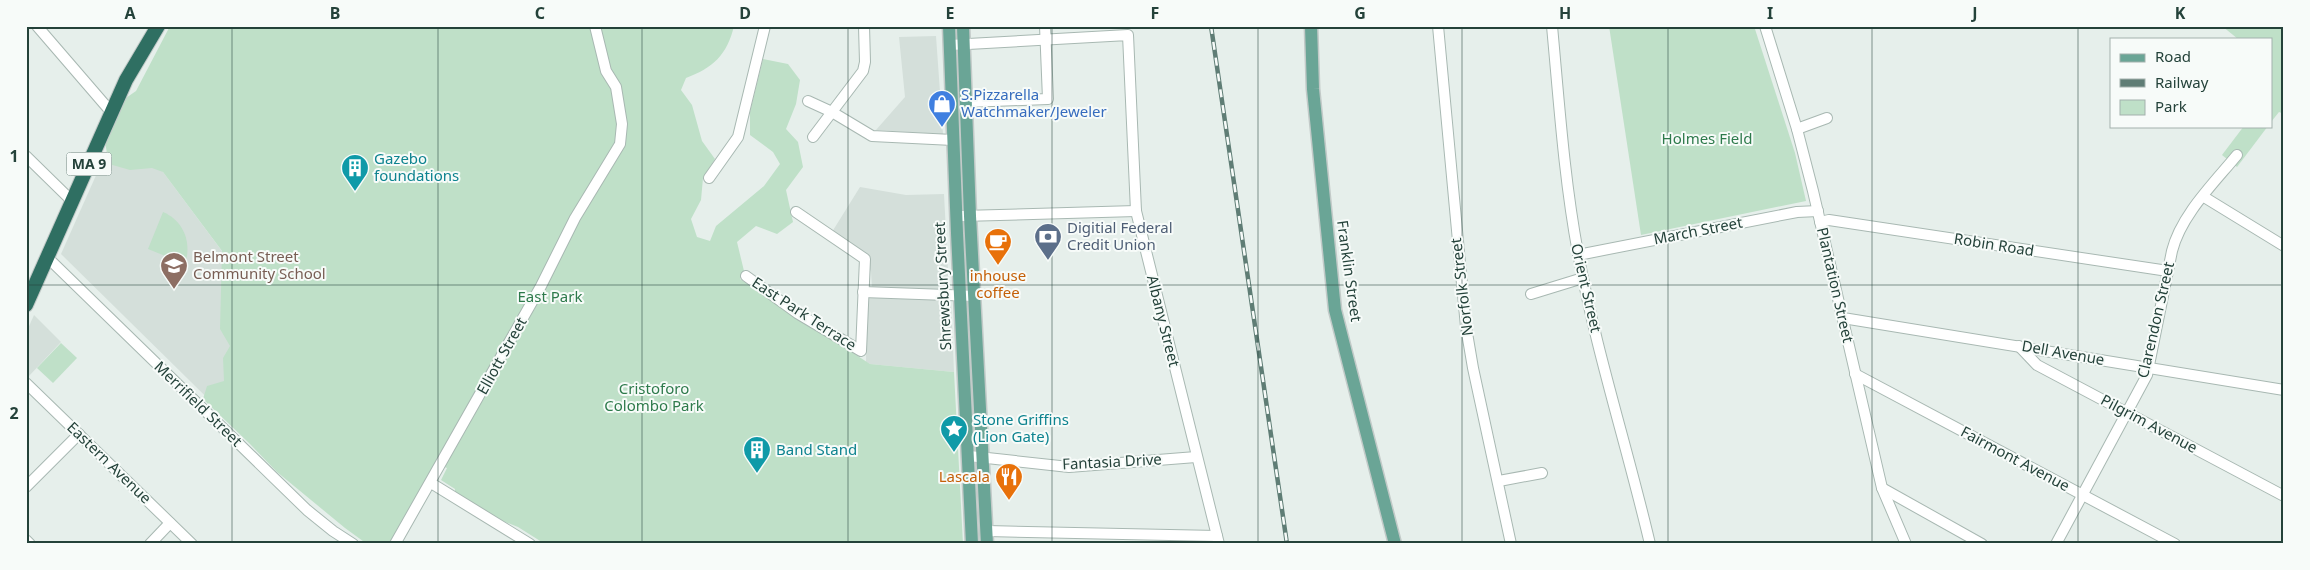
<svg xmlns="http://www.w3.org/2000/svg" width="2310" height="570" font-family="'Noto Sans',sans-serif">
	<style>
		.built { fill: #d4dfda }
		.green { fill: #bfe0c8 }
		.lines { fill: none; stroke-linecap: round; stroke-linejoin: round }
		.minor-casing { stroke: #a8b8b2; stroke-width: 12 }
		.major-casing { stroke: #c2cac8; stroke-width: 15 }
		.highway-casing { stroke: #c2cac8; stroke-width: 16 }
		.minor { stroke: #fff; stroke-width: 10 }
		.major { stroke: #6aa596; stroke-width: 12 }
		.highway { stroke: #2f6f62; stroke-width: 14 }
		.rail-casing { stroke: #5f7d75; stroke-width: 4.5 }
		.rail { stroke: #f7fbf9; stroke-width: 2.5; stroke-dasharray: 8; stroke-linecap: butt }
		.grid { fill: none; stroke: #24423a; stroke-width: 1; stroke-opacity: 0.55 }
		.labels { text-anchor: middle; stroke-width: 4; stroke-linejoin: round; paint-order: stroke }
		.shield { fill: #f7fbf9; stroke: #637a73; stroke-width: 1 }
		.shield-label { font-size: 14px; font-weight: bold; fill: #24423a }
		.shop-label { font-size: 15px; fill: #366cbe; stroke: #f7fbf9; text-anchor: start }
		.park-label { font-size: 15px; fill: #2d7a4b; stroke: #f7fbf9 }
		.culture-label { font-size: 15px; fill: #0d838f; stroke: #f7fbf9; text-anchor: start }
		.service-label { font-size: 15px; fill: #4e5e75; stroke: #f7fbf9; text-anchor: start }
		.street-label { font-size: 15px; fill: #24423a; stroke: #f7fbf9 }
		.education-label { font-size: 15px; fill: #785e54; stroke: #f7fbf9; text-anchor: start }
		.food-label { font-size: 15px; fill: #c56008; stroke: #f7fbf9 }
		.neatline { fill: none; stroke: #24423a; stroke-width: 2 }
		.grid-label { font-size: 16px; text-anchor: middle; font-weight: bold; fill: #24423a }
	</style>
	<rect width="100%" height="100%" fill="#e6efeb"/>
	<g class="built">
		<polygon points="936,36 943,134 876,130 905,97 899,37"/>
		<polygon points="122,117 277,325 252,442 61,254"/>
		<polygon points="860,187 906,195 944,194 949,290 872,287 871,272 867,260 832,232"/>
		<polygon points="867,293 951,299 954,372 870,364 866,362"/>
		<polygon points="34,315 61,342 29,376 26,373 26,333"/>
	</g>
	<g class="green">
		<path d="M170,26H734C727,55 713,68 686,78L681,90L692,105L702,141L715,159L703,178L701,200L691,219L697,237L710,241L716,226L764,186L780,164L773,152L750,135V112L763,59L788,64L800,80L796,104L786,129L798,142L803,167L786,190L793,222L777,234L756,226L737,242L744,271L740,279L870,364L954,372L963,544H545L518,527L500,520L455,492V489L441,480L447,468L442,466L402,521L389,544H367L345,528L277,472L250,444L203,399L207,386L224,381L223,358L230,346L220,329L222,251L163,172L152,168L130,170L109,164L105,142L123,100L136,91Z"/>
		<polygon points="1609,26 1754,26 1795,153 1806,201 1641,235"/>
		<polygon points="2222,26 2284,26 2284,114 2279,112 2271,122 2271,39 2238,39"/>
		<polygon points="2244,126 2268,126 2237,167 2222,155"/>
		<path d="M163,212C184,221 192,243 185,264L148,249Z"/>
		<polygon points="61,343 77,358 53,383 37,368"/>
	</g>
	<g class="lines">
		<defs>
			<g id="minor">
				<polyline points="37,26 112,113"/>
				<polyline points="1438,26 1466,327 1473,368 1511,544"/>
				<path d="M1552,26C1559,101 1564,178 1578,253C1596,351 1627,446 1650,544"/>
				<polyline points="1765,26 1797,129 1813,191 1882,488 1906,544"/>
				<polyline points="950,45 1128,35 1136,211 1219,544"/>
				<polyline points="808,101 832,112 872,136 953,140"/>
				<polyline points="967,102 1048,99 1045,26"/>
				<polyline points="1797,129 1827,118"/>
				<polyline points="813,137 863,71 865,62 864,26"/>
				<polyline points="26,156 73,202"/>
				<polyline points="709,178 738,137 765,26"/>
				<polyline points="2204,197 2284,246"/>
				<polyline points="962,216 1136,211"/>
				<polyline points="1820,222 1829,220 2168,271"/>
				<polyline points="1578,255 1797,212 1818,211"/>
				<polyline points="48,258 307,510 333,531 353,544"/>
				<polyline points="746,276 797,313 861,351 865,259 796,212"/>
				<polyline points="863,292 975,296"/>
				<polyline points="1531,294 1583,278"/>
				<polyline points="1843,318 2284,390"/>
				<polyline points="2019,346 2037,365 2284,496"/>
				<polyline points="1855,374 2175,544"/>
				<polyline points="26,383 192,544"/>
				<polyline points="969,456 1069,467 1196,457"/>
				<polyline points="1499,481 1542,473"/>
				<polyline points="431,483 530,544"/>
				<polyline points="26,487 79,434"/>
				<polyline points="1882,488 1982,544"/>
				<polyline points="987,531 1217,536"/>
				<polyline points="26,540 30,544"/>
				<polyline points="150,544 170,523"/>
				<polyline points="395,544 541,286 575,218 620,144 622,124 616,87 606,71 595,26"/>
				<path d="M2056,544L2147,375L2172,251C2181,215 2214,183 2237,155"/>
			</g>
			<g id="major">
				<polyline points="949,26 957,233 972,544"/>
				<polyline points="963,26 970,216 987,544"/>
				<polyline points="1311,26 1313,89 1335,310 1395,544"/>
			</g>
			<polyline id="highway" points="26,305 126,80 158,26"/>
		</defs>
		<use href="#minor" class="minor-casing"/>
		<use href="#major" class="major-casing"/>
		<use href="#highway" class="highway-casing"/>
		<use href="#minor" class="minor"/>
		<use href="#major" class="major"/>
		<use href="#highway" class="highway"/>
		<defs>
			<polyline id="rail" points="1211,26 1287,544"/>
		</defs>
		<use href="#rail" class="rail-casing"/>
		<use href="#rail" class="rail"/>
	</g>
	<path class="grid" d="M232,26V544M438,26V544M642,26V544M848,26V544M1052,26V544M1258,26V544M1462,26V544M1668,26V544M1872,26V544M2078,26V544M26,285H2284"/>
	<defs>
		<symbol id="shop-pin" viewBox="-11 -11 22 30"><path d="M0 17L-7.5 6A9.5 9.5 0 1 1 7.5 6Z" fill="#3f7fe0" stroke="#f7fbf9"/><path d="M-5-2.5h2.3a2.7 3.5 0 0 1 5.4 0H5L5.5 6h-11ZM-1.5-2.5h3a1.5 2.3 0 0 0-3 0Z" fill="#fff"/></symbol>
		<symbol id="building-pin" viewBox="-11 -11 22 30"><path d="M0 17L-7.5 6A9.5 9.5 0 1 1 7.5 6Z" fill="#0f9aa8" stroke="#f7fbf9"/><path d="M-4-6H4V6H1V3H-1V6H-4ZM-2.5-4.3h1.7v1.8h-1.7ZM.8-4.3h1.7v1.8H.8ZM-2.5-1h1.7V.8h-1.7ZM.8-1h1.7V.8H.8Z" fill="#fff"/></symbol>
		<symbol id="bank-pin" viewBox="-11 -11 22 30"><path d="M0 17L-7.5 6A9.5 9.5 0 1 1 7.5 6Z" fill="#5c6f8a" stroke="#f7fbf9"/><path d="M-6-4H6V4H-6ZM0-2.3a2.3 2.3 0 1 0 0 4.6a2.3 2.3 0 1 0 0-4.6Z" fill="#fff"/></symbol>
		<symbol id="cafe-pin" viewBox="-11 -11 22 30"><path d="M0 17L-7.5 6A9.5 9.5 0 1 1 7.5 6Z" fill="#e8710a" stroke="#f7fbf9"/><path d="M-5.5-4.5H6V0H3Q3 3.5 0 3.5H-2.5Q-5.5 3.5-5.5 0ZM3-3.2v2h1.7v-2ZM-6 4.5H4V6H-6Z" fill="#fff"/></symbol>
		<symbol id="school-pin" viewBox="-11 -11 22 30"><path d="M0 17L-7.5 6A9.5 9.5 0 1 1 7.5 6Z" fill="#8d6e63" stroke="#f7fbf9"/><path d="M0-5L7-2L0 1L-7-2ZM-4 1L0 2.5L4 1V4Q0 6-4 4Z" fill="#fff"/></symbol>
		<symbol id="sight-pin" viewBox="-11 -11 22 30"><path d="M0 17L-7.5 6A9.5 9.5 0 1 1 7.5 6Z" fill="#0f9aa8" stroke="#f7fbf9"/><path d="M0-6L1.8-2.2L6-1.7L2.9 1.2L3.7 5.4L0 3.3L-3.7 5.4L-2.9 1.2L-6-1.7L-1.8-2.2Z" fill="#fff"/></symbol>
		<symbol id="restaurant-pin" viewBox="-11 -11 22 30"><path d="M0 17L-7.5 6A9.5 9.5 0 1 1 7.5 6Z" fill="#e8710a" stroke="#f7fbf9"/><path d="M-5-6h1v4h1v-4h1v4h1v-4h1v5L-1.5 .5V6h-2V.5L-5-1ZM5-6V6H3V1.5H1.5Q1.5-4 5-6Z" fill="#fff"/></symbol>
	</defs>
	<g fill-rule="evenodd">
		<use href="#shop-pin" x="926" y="88" width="32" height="43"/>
		<use href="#building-pin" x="339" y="152" width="32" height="43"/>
		<use href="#bank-pin" x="1032" y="221" width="32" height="43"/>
		<use href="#cafe-pin" x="982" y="226" width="32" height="43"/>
		<use href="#school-pin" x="158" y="250" width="32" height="43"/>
		<use href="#sight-pin" x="938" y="413" width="32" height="43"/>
		<use href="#building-pin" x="741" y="434" width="32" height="43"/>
		<use href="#restaurant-pin" x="993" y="461" width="32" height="43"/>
	</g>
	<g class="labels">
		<rect class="shield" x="66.5" y="152.5" width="45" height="23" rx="4"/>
		<g class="shield-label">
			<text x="89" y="169">MA 9</text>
		</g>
		<g class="shop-label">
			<text x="961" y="100">S.Pizzarella<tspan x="961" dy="17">Watchmaker/Jeweler</tspan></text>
		</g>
		<g class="park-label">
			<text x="1707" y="144">Holmes Field</text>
			<text x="550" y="302">East Park</text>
			<text x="654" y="394">Cristoforo<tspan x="654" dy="17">Colombo Park</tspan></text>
		</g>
		<g class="culture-label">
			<text x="374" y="164">Gazebo<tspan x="374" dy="17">foundations</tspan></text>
			<text x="973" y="425">Stone Griffins<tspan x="973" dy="17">(Lion Gate)</tspan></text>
			<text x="776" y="455">Band Stand</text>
		</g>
		<g class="service-label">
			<text x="1067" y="233">Digitial Federal<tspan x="1067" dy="17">Credit Union</tspan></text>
		</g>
		<g class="street-label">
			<text transform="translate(1698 231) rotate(-11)" y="5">March Street</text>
			<text transform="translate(1994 245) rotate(9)" y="5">Robin Road</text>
			<text transform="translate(1349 271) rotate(82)" y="5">Franklin Street</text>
			<text transform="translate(1835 285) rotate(77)" y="5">Plantation Street</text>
			<text transform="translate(943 286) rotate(-93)" y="5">Shrewsbury Street</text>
			<text transform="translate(1462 287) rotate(-97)" y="5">Norfolk Street</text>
			<text transform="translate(1586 288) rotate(77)" y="5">Orient Street</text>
			<text transform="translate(804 314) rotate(33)" y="5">East Park Terrace</text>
			<text transform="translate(2156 320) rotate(-77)" y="5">Clarendon Street</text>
			<text transform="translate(1163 321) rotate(76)" y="5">Albany Street</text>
			<text transform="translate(2063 353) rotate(10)" y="5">Dell Avenue</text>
			<text transform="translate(502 356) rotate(-61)" y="5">Elliott Street</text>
			<text transform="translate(198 404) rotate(44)" y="5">Merrifield Street</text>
			<text transform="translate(2149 424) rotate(28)" y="5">Pilgrim Avenue</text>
			<text transform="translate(2015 459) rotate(28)" y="5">Fairmont Avenue</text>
			<text transform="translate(1112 462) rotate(-3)" y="5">Fantasia Drive</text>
			<text transform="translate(109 463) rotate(44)" y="5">Eastern Avenue</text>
		</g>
		<g class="education-label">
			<text x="193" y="262">Belmont Street<tspan x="193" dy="17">Community School</tspan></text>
		</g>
		<g class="food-label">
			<text x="998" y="281">inhouse<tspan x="998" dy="17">coffee</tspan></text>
			<text x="990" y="482" text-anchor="end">Lascala</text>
		</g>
	</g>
	<rect width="2310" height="570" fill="none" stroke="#f7fbf9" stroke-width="55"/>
	<rect x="2110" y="38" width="162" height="90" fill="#f7fbf9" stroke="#a3b1ad"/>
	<rect x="2120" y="54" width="25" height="8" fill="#6aa596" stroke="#a3b1ad"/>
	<text x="2155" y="62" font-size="15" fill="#24423a">Road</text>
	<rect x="2120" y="79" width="25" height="8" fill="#5f7d75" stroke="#a3b1ad"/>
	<text x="2155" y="88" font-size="15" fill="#24423a">Railway</text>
	<rect x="2120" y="100" width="25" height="15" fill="#bfe0c8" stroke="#a3b1ad"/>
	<text x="2155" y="112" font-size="15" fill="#24423a">Park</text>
	<rect x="28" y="28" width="2254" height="514" class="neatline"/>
	<g class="grid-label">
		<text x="130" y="19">A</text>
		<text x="335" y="19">B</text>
		<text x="540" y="19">C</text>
		<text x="745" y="19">D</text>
		<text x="950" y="19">E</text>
		<text x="1155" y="19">F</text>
		<text x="1360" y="19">G</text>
		<text x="1565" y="19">H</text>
		<text x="1770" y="19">I</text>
		<text x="1975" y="19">J</text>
		<text x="2180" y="19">K</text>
		<text x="14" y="162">1</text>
		<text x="14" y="419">2</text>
	</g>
</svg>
